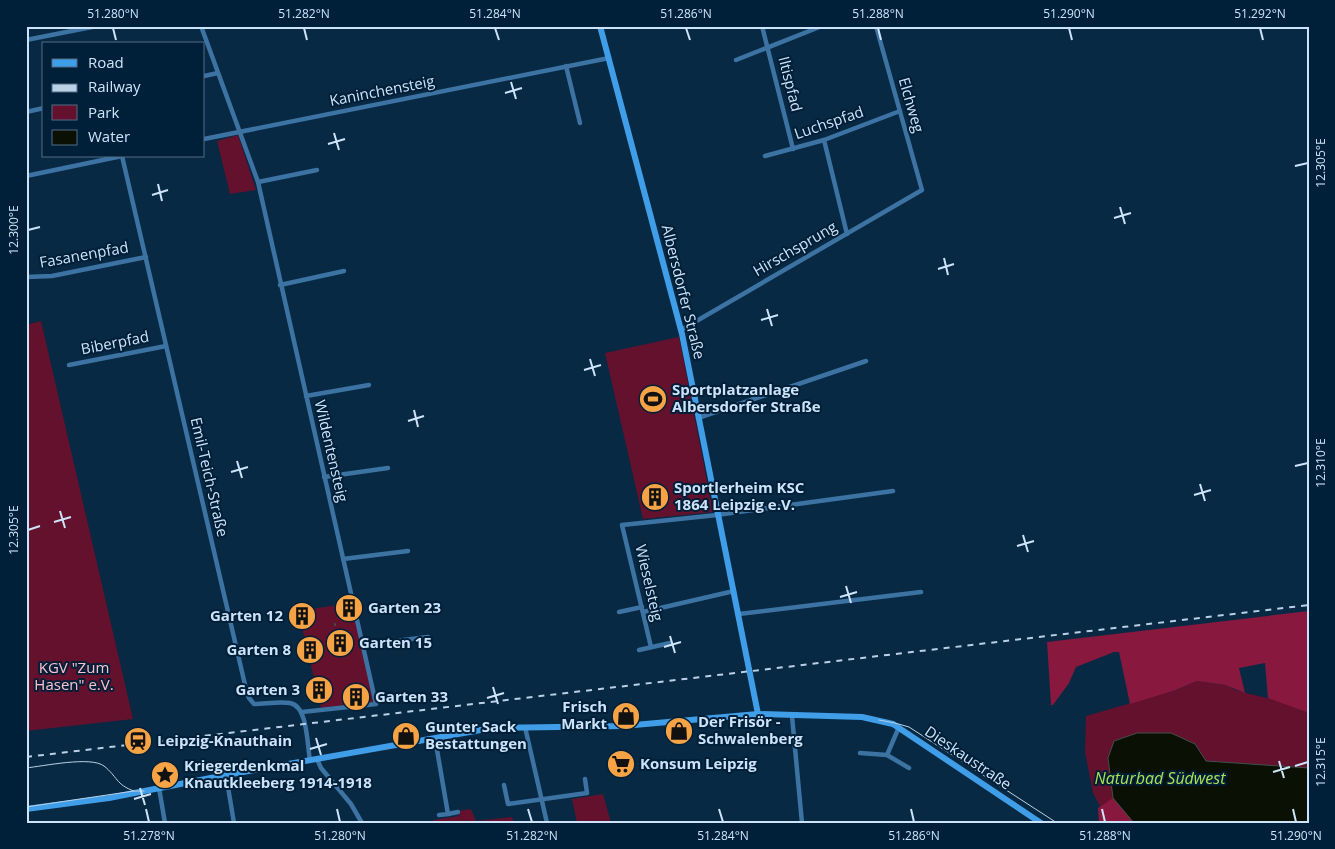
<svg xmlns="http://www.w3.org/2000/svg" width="1335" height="849" font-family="'Open Sans',sans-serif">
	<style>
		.green { fill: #63112d }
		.forest { fill: #89183f }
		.water { fill: #0a1003; stroke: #444f4d }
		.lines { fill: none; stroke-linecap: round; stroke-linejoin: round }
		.stream { stroke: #444f4d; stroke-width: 2 }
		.street { stroke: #3c73a2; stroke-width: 4.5 }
		.secondary { stroke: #409ee9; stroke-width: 6 }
		.tram { stroke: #b9d0e6; stroke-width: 1 }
		.rail { stroke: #b9d0e6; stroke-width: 2; stroke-dasharray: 6 6; stroke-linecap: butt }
		.ticks { fill: none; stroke: #cde3f9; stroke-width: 2 }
		.labels { text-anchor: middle; stroke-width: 4; stroke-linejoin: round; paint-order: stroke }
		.street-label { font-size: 15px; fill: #cde3f9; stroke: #001f38 }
		.poi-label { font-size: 15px; font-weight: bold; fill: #cde3f9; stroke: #001f38; text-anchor: start }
		.park-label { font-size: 15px; fill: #fdc0cc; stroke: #001f38 }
		.water-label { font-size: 16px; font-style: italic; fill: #afe051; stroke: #001f38 }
		.neatline { fill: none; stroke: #cde3f9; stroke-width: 2 }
		.ticks-label { font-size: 12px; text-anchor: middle; fill: #cde3f9 }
	</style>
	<rect width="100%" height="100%" fill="#082943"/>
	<g class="green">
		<polygon points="238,135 256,190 230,194 217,141"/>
		<polygon points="41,321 133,719 26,731 26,325"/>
		<polygon points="679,337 713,512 643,519 605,353"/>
		<polygon points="351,603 374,702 321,708 298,611"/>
		<polygon points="1197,681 1225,685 1238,691 1275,700 1309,713 1309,768 1206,761 1195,744 1113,798 1134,823 1109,823 1093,793 1085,752 1086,716 1173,691"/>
		<polygon points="603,794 611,823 577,823 572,799"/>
		<polygon points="471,809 476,821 512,817 514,823 434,823 433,820 459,816 459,811"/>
	</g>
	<g class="forest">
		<polygon points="1309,611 1309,713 1268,698 1265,663 1239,668 1245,693 1225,685 1197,681 1173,691 1130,704 1119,652 1114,652 1076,667 1069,683 1053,705 1051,705 1047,642"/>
		<polygon points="1113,798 1134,823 1099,823 1098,808"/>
	</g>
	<polygon class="water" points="1137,733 1171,733 1195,744 1206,761 1309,768 1309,823 1134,823 1113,798 1108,758 1114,741"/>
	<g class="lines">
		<polyline class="stream" points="335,624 335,625"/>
		<g class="street">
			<polyline points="201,26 258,182 376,704 302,712"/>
			<polyline points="762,26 793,149"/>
			<polyline points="26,40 97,26"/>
			<polyline points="736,60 822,26"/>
			<polyline points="566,66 580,123"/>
			<polyline points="204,76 218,73"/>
			<polyline points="26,112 44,108"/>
			<polyline points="204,139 609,58"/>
			<polyline points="824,140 847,234"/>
			<path d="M122,156L246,689L249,698L254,704C265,704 279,701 290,703C308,706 307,745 310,760"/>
			<polyline points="765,156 824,140 900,111"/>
			<polyline points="26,176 122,156"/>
			<polyline points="258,182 317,170"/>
			<polyline points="26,277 52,276 146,257"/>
			<polyline points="280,285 344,271"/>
			<polyline points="681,330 922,190 876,26"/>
			<polyline points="69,365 166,346"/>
			<polyline points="306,396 369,385"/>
			<polyline points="698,418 866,361"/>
			<polyline points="324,477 388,468"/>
			<polyline points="343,559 408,551"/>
			<polyline points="619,612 642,607"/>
			<polyline points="643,612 734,591"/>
			<polyline points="739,614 921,592"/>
			<polyline points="363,645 428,637"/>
			<polyline points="651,647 622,525 717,515 893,491"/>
			<polyline points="639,650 670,643"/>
			<polyline points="792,716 802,823"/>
			<polyline points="525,727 547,823"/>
			<polyline points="435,738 448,814 439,815"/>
			<polyline points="860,753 887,755 909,768"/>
			<polyline points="887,755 899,727"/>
			<polyline points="317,759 321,768 351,804 362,823"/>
			<polyline points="226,775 234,823"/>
			<polyline points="504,785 508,804 587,793 585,779"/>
			<polyline points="159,788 165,823"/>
			<polyline points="448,814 458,812"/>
		</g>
		<g class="secondary">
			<polyline points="600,26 682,334 758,714"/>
			<polyline points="26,809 109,798 226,775 492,728 623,726 758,714 862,717 893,724 1041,823"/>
		</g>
		<g class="tram">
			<polyline points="879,720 895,723 909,727 1057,823"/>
			<path d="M26,768C44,766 91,756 104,766C117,776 116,785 134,791"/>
			<polyline points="26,807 134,791 144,791"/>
		</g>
		<polyline class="rail" points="26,757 1309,605"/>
	</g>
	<path class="ticks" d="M113,28L116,40M304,28L307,40M495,28L499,40M686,28L690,40M878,28L881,40M1069,28L1072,40M1260,28L1263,40M511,82L516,99M505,93L522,88M334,133L339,150M328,144L345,139M1295,166L1308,163M158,184L162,201M152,195L168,190M1120,207L1125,224M1114,218L1131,213M28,230L40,227M944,258L948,275M938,269L954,264M767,309L772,326M761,320L778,315M590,359L595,376M584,370L601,365M414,410L418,427M408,421L424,416M237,461L242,478M1295,466L1308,463M231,472L248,467M1200,484L1205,501M1194,495L1211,490M60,511L65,528M54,522L71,517M28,530L40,526M1023,535L1028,552M1017,546L1034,541M846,586L851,603M840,597L857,592M670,636L675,653M664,647L681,642M493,687L498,704M487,698L504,693M316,738L321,755M310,749L327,744M1279,761L1284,778M1295,766L1308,762M1273,772L1290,767M140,788L145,805M134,799L151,794M146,809L149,822M337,809L340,822M528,809L532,822M719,809L723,822M911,809L914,822M1102,809L1105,822M1293,809L1296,822"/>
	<defs>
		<symbol id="stadium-disc" viewBox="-11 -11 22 22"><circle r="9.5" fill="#f5a345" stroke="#001f38"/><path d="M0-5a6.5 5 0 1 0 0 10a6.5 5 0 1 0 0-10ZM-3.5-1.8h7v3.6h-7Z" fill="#111"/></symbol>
		<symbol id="building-disc" viewBox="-11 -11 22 22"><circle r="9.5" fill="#f5a345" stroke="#001f38"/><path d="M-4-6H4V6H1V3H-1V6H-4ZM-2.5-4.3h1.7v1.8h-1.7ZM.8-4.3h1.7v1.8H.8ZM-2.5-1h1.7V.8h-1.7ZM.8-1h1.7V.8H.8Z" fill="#111"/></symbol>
		<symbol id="shop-disc" viewBox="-11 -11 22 22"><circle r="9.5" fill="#f5a345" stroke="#001f38"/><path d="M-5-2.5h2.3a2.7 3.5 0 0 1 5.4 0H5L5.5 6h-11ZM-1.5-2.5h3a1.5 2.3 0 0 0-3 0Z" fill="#111"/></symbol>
		<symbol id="station-disc" viewBox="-11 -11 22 22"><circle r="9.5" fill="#f5a345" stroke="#001f38"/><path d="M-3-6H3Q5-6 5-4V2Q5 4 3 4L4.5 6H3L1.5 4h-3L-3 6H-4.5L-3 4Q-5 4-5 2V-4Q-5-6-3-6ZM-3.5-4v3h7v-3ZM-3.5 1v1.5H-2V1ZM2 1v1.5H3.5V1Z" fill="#111"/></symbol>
		<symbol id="supermarket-disc" viewBox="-11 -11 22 22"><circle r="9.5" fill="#f5a345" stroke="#001f38"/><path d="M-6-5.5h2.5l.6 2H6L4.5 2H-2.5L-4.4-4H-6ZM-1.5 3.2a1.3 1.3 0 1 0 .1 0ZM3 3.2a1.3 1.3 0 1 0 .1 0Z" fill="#111"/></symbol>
		<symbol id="sight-disc" viewBox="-11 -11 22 22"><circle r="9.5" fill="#f5a345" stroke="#001f38"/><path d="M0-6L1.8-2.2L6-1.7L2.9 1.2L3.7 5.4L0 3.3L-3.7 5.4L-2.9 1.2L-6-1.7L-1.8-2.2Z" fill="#111"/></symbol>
	</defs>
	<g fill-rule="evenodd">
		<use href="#stadium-disc" x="637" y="383" width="32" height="32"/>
		<use href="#building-disc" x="639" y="481" width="32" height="32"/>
		<use href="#building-disc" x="333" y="592" width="32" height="32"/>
		<use href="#building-disc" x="286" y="600" width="32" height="32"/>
		<use href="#building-disc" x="324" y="627" width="32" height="32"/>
		<use href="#building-disc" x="294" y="634" width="32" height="32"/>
		<use href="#building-disc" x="303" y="674" width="32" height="32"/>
		<use href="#building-disc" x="340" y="681" width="32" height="32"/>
		<use href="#shop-disc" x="610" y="700" width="32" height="32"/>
		<use href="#shop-disc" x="663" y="715" width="32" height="32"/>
		<use href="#shop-disc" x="390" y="720" width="32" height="32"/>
		<use href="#station-disc" x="122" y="725" width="32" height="32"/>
		<use href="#supermarket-disc" x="605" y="748" width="32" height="32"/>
		<use href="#sight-disc" x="149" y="759" width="32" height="32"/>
	</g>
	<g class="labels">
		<g class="street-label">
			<text transform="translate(790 84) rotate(76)" y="5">Iltispfad</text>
			<text transform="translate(382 91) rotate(-11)" y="5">Kaninchensteig</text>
			<text transform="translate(911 105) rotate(74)" y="5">Elchweg</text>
			<text transform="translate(829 123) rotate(-19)" y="5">Luchspfad</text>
			<text transform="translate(795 249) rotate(-30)" y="5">Hirschsprung</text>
			<text transform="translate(84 255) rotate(-10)" y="5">Fasanenpfad</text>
			<text transform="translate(683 292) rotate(76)" y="5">Albersdorfer Straße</text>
			<text transform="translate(115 343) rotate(-11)" y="5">Biberpfad</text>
			<text transform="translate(331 451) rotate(77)" y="5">Wildentensteig</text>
			<text transform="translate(209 477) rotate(77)" y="5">Emil-Teich-Straße</text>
			<text transform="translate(649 583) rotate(77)" y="5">Wieselsteig</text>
			<text transform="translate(968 758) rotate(34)" y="5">Dieskaustraße</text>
		</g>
		<g class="poi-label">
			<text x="672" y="395">Sportplatzanlage<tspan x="672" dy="17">Albersdorfer Straße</tspan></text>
			<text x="674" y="493">Sportlerheim KSC<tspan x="674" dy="17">1864 Leipzig e.V.</tspan></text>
			<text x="368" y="613">Garten 23</text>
			<text x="283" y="621" text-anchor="end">Garten 12</text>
			<text x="359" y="648">Garten 15</text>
			<text x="291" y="655" text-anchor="end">Garten 8</text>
			<text x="300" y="695" text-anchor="end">Garten 3</text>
			<text x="375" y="702">Garten 33</text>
			<text x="607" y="712" text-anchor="end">Frisch<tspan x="607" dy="17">Markt</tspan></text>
			<text x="698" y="727">Der Frisör -<tspan x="698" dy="17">Schwalenberg</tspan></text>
			<text x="425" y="732">Gunter Sack<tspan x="425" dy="17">Bestattungen</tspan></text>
			<text x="157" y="746">Leipzig-Knauthain</text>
			<text x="640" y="769">Konsum Leipzig</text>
			<text x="184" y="771">Kriegerdenkmal<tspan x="184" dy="17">Knautkleeberg 1914-1918</tspan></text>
		</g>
		<g class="park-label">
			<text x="74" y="673">KGV "Zum<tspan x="74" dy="17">Hasen" e.V.</tspan></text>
		</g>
		<g class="water-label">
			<text x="1160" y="784">Naturbad Südwest</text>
		</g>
	</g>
	<rect width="1335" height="849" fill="none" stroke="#001f38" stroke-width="55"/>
	<rect x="42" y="42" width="162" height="115" fill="#001f38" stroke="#526d85"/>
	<rect x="52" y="59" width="25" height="8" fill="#409ee9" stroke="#526d85"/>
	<text x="88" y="68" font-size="15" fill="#cde3f9">Road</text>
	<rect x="52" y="84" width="25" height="8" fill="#b9d0e6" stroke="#526d85"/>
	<text x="88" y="92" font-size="15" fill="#cde3f9">Railway</text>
	<rect x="52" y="105" width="25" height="15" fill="#63112d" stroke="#526d85"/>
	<text x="88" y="118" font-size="15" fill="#cde3f9">Park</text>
	<rect x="52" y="130" width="25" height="15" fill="#0a1003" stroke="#526d85"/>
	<text x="88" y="142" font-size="15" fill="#cde3f9">Water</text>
	<rect x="28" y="28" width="1280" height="794" class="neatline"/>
	<g class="ticks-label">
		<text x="113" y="18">51.280°N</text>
		<text x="304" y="18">51.282°N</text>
		<text x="495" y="18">51.284°N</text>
		<text x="686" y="18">51.286°N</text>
		<text x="878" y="18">51.288°N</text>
		<text x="1069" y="18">51.290°N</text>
		<text x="1260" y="18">51.292°N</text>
		<text transform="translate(1321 163) rotate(-90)" y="4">12.305°E</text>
		<text transform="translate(14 230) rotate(-90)" y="4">12.300°E</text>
		<text transform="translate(1321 463) rotate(-90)" y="4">12.310°E</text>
		<text transform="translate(14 530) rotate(-90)" y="4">12.305°E</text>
		<text transform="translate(1321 762) rotate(-90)" y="4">12.315°E</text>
		<text x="149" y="840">51.278°N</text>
		<text x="340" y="840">51.280°N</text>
		<text x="532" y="840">51.282°N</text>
		<text x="723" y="840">51.284°N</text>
		<text x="914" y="840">51.286°N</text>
		<text x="1105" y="840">51.288°N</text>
		<text x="1296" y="840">51.290°N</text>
	</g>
</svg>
